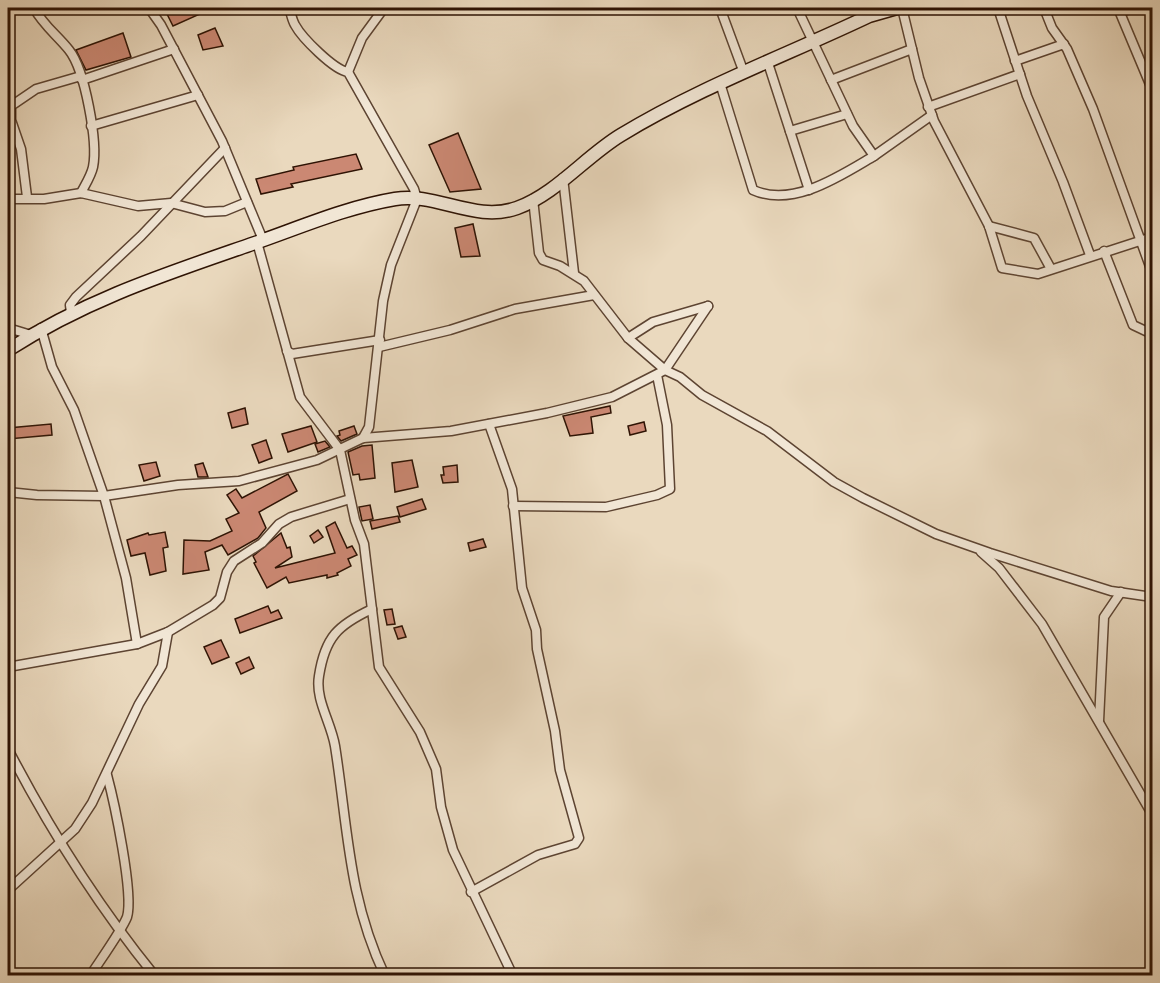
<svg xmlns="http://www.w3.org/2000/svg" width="1160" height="983" font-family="'EB Garamond',serif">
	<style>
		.building { fill: #cb8873; stroke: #2e1304; stroke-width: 1.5 }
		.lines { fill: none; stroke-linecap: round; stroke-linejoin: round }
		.street-casing { stroke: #5d4432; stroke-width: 11 }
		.secondary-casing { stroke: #2e1304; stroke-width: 15 }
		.street { stroke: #f1e6d5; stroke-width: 8 }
		.secondary { stroke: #f1e6d5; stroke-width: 12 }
	</style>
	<rect width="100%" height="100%" fill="#ead9be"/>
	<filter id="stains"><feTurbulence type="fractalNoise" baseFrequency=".00333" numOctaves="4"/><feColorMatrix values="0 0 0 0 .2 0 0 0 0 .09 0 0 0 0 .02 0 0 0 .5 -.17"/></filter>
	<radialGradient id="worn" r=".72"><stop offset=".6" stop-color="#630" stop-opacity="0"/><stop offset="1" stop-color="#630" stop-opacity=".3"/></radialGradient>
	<g class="building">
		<polygon points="164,8 197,8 200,14 173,26"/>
		<polygon points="215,28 223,46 203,50 198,35"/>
		<polygon points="123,33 131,57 86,70 76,50"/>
		<polygon points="458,133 481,189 450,192 429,145"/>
		<polygon points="356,154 362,169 291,184 293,187 261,194 256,179 294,170 293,167"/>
		<polygon points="473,224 480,256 461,257 455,228"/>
		<polygon points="610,406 611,413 591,417 593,433 570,436 563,416"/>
		<polygon points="245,408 248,424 232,428 228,413"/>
		<polygon points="644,422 646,431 630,435 628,426"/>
		<polygon points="51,424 52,435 8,439 8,428"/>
		<polygon points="311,426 317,442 288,452 282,434"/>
		<polygon points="354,426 357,434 341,441 337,436 340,435 339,431"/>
		<polygon points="266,440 272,458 259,463 252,445"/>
		<polygon points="325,441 330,447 318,452 315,444"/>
		<polygon points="372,445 375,478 360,480 359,474 353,475 348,452 362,446"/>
		<polygon points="412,460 418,487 395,492 392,463"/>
		<polygon points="156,462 160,476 144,481 139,465"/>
		<polygon points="203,463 208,477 198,477 195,465"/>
		<polygon points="457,465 458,482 443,483 441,475 444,475 443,467"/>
		<polygon points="288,474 297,491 259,512 266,528 258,538 228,555 222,545 205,552 209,570 183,574 184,540 210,541 232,531 226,519 239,513 227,495 236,489 242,498"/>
		<polygon points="422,499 426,509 400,517 397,507"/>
		<polygon points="370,505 373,519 362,521 359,507"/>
		<polygon points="398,516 400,522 372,529 370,521"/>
		<polygon points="335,522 347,548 352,546 357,555 348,559 351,566 337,573 338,575 327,578 327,575 289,583 286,577 267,588 254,563 256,562 253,556 281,533 287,548 290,547 292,557 275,568 335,553 326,527"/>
		<polygon points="318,530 323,537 314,543 310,536"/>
		<polygon points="165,532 168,547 163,548 166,571 150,575 145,553 131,556 127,540 148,533 149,535"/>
		<polygon points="483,539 486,547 470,551 468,543"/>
		<polygon points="268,606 271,613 278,610 282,618 240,633 235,619"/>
		<polygon points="392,609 395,624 387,625 384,610"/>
		<polygon points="402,626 406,637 398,639 394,628"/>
		<polygon points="221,640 229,657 212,664 204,647"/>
		<polygon points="249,657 254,668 241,674 236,663"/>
	</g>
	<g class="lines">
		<defs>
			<g id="street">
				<path d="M34,8C43,25 57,35 69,50C85,70 98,142 93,167C91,176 85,185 81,193"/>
				<polyline points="149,8 161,25 222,141 263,240"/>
				<path d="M289,8C291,13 292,20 295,25C302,38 334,70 348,72L414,189L417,199L391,265L383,301L369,427L363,438"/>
				<polyline points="720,8 744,73"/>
				<polyline points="797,8 853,126 874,156 932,115"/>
				<polyline points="902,8 919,78 934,121 989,226 1002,268 1038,274 1152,237"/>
				<polyline points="998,8 1027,96 1063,182 1090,255"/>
				<polyline points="1044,8 1052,28 1067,49 1093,109 1152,272"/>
				<polyline points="1118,8 1152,89"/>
				<polyline points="1120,12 1133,8"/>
				<polyline points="1015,61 1064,44"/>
				<polyline points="768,63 809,190"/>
				<polyline points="348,72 362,38 384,8"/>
				<polyline points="82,80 174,49"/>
				<polyline points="831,80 912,49"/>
				<path d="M720,83L753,190C793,208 840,176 874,156"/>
				<polyline points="928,107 1020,74"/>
				<polyline points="91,126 198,95"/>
				<polyline points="790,131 847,114"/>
				<polyline points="563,178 574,273"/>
				<polyline points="27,197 21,149 11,120 11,106 36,89 81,76"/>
				<polyline points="8,199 44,199 81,193 138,206 171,203 205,212 225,211 247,202"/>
				<polyline points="533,199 539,253 543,260 560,266 584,281 628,338 665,370 680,377 702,395 767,431 834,482 863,498 936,534 990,553 1111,591 1152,597"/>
				<polyline points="989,226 1034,238 1051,269"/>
				<polyline points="257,242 300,397 340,450 355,520 364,544 379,667 420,732 436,769 441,807 453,850 513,976"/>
				<polyline points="1104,251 1133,325 1152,334"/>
				<polyline points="71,313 70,305 76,297 141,236 225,148"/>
				<polyline points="8,328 31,335"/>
				<polyline points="41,328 52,367 74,410 104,496 126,578 137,644"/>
				<polyline points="628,338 653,322 708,306"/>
				<polyline points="379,347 450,330 515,309 594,295"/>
				<polyline points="287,351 292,354 380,340"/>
				<polyline points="8,492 37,495 104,496 178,485 239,481 317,460 363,438 451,431 547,413 612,397 665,370 708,306"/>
				<polyline points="513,506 606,507 657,495 670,489 667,425 657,375"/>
				<polyline points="981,552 999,568 1042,624 1152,814"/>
				<path d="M372,609C338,625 325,637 319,676C315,700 331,722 335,746C348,828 348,898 385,976"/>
				<polyline points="8,667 137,644 168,632 213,605 220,598 227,572 234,561 262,543 279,524 291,517 350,499"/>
				<polyline points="1099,721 1104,617 1121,592"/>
				<path d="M8,749C49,828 98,906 155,976"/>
				<polyline points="8,890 75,829 92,803 139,704 162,666 168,632"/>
				<polyline points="471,892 538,855 575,844 579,838 560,770 555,731 537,649 536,630 522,588 512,489 489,424"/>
				<path d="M90,976C99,962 122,930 127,917C134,894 114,801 107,775"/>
			</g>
			<path id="secondary" d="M8,350C87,299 166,274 255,243C301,227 347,207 395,199C436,192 475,223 517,208C556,194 586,156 621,135C700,87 787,55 869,16L897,8"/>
		</defs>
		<use href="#street" class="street-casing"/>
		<use href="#secondary" class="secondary-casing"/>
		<use href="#street" class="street"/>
		<use href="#secondary" class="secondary"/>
	</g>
	<rect width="1160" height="983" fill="none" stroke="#ead9be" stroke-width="30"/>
	<rect x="9" y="9" width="1142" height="965" fill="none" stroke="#2e1304" stroke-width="3"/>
	<rect x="15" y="15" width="1130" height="953" fill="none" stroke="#2e1304" stroke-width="1.5"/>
	<rect width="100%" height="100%" filter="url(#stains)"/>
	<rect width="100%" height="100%" fill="url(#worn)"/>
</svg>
